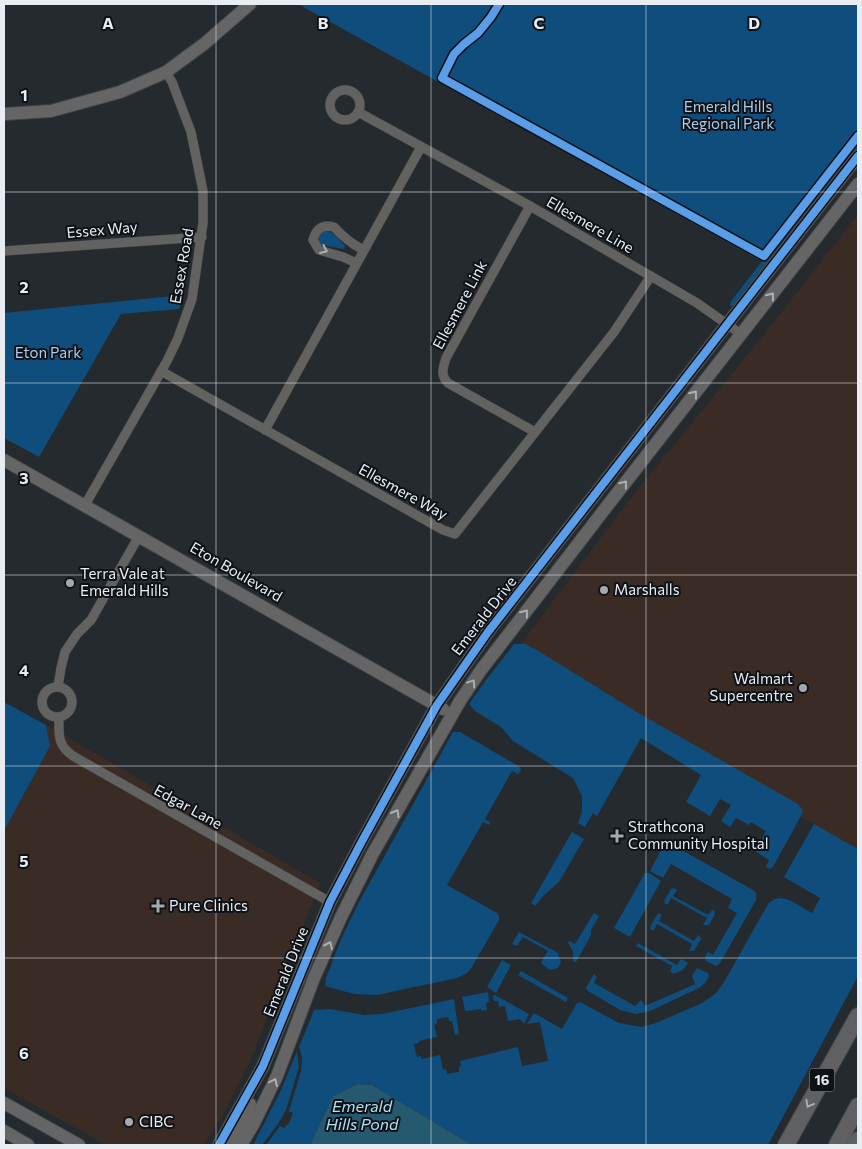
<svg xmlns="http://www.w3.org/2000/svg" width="862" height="1149" font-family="Commissioner,sans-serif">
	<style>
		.commercial { fill: #3a2c24 }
		.green { fill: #0f4d7c }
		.water { fill: #255970 }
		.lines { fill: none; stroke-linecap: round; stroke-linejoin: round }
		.street-casing { stroke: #414549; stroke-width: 10 }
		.secondary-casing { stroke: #414549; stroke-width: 14 }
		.highway-casing { stroke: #414549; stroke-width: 18 }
		.street { stroke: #626261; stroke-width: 9 }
		.secondary { stroke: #646564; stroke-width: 12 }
		.highway { stroke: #5e6061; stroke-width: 16 }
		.cycleway-casing { stroke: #0e1216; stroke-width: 11 }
		.cycleway { stroke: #5a9eea; stroke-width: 8 }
		.oneway { stroke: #abaeb1 }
		.oneway2 { stroke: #acb0b3 }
		.oneway3 { stroke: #a9aeb1 }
		.grid { fill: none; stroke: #e7edf3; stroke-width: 1; stroke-opacity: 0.55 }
		.poi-dot { fill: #a3a9ae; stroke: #0e1216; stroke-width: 2 }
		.labels { text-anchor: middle; stroke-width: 4; stroke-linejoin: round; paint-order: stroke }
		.shield { fill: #0e1216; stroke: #a6abb1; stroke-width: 1 }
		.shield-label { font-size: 14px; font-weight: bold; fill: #e7edf3 }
		.park-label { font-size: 15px; fill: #abccee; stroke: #0e1216 }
		.street-label { font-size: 15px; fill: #e7edf3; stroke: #0e1216 }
		.poi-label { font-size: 15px; fill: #e7edf3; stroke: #0e1216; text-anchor: start }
		.water-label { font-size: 16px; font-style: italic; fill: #afe0f7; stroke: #0e1216 }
		.grid-label { font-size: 16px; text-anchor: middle; font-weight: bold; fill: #e7edf3; stroke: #0e1216; stroke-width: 4; stroke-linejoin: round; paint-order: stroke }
	</style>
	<rect width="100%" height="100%" fill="#252a2e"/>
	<g class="commercial">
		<polygon points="858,214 858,849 513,654 630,499 766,332"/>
		<polygon points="46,725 320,883 251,1059 221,1118 203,1145 106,1145 4,1088 4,831 50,746"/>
	</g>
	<g class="green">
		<polygon points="298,4 858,4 858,134 759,260"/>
		<polygon points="858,138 858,147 734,306 730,306 731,301"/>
		<path d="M327,230L334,234L345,246L344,249L321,245C317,238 319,232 327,230Z"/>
		<polygon points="184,295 179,309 121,314 39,457 4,438 4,313"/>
		<polygon points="514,644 525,644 537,650 640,714 798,804 803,810 802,814 773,867 770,869 766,867 769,860 755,851 766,831 751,822 749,825 736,818 730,827 721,821 731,805 720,799 710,816 686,802 701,775 641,738 597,816 593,813 585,827 578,823 582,812 582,796 573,778 513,741 501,727 475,711 469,704 486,680"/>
		<polygon points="4,702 46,725 50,746 4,831"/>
		<polygon points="453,732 460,732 520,767 521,770 518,774 512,771 485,819 490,822 489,825 483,822 447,885 497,913 499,916 499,920 472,967 467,973 457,978 377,995 354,994 325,986 326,978 341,939 359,902"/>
		<path d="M814,824L858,849V976L768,1145H472L372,1085L358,1084L333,1096L310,1145H266L280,1126L284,1128L289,1123L293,1113L289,1111L301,1071L302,1058L299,1047L314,1010L330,1009L364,1015L382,1014L454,999L459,1034L455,1035L452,1021H449L448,1017L437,1019V1024L434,1025L437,1037L419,1041V1043L414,1044L417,1057L421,1056L422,1059L440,1055L443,1070L446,1069L447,1074L459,1072V1067L461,1066L460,1061L518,1047L522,1066L548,1061L540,1022L527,1024L534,1013L562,1029L577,1003L580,1002L619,1023L641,1027L656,1023L702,1003L715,994L723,984L768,904C783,889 797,906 812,913L820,898L784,877Z"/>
		<polygon points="572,832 584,839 559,882 544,895 535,906 531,903"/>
		<polygon points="671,844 753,890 756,893 756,900 720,963 716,966 706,961 705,956 708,952 713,955 737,913 728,908 732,899 671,864 663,878 650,871 662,848 668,851"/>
		<polygon points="645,873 649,873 661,881 630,937 614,928"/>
		<polygon points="674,888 677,890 673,896 708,915 712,910 714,910 715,914 709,925 703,925 707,918 671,898 668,904 665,904 664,901 671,889"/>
		<polygon points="594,913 599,916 591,930 591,935 576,962 573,961 573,952 568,943 569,941 575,944"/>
		<polygon points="658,913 662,915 659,921 694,941 698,935 700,936 701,939 694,951 689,951 692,944 657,924 654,930 651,930 650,927"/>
		<polygon points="519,932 558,953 561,962 558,968 550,970 543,965 541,962 548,951 523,937 517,946 512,944"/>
		<polygon points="638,943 677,965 681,959 688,963 683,970 673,974 670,971 672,966 636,946"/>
		<polygon points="502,960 511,965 496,993 487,987"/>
		<polygon points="697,968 708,973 709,976 705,983 699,988 650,1011 636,1014 620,1010 588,991 586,988 594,974 597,977 594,983 635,1006 641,1000 645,1006 695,984 692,976"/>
		<polygon points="521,971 568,998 566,1002 518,975"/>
		<polygon points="488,992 489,1002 486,1003 487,1010 482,1011 481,1009 467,1011 465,1010 462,997"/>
		<polygon points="495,995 529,1014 524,1024 520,1019 508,1021 505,1006 499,1007 498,1001 494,1001 493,996"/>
		<polygon points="297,1051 299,1067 286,1110 278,1124 262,1145 253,1145 281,1090"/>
	</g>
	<polygon class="water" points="358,1084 372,1085 472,1145 310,1145 333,1096"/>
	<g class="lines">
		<defs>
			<g id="street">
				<circle cx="345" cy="105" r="15"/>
				<polyline points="358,112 530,206 697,303 741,334"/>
				<path d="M530,206L446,358C443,368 440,375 448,383L535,432"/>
				<polyline points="4,251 202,237"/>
				<path d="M356,263L343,257L319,250L313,240C316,229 322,224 334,227C343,237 352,244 363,250"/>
				<polyline points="161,371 443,530 455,534 614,332 651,276"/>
				<polyline points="265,430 421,147"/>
				<polyline points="85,505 167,361 178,338 192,299 203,223 203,191 191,132 172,82 166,72"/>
				<circle cx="57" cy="702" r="15"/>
				<polyline points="58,687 61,668 65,652 77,634 91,620 139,536"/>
				<path d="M59,717C59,735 57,745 73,756L330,902"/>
			</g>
			<g id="secondary">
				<polyline points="4,114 51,111 120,92 166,72 204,44 250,4"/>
				<polyline points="4,460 443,709"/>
				<polyline points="4,1103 79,1145"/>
				<polyline points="4,1131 28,1145"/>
				<polyline points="219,1145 263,1066 330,902 361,843 437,705 488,632 858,156"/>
				<polyline points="231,1145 250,1104"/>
				<polyline points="241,1145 253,1125 277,1076 314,978 341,917 372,855 460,701 481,670 611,501 858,184"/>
			</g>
			<g id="highway">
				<polyline points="786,1145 858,1016"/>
				<polyline points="837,1145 858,1106"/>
				<polyline points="855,1145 858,1140"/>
			</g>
		</defs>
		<use href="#street" class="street-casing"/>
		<use href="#secondary" class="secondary-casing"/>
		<use href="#highway" class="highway-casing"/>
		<use href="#street" class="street"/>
		<use href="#secondary" class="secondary"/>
		<use href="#highway" class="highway"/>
		<defs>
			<g id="cycleway">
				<polyline points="499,4 491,17 478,33 464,44 454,54 442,78 764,256 858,136"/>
				<polyline points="219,1145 263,1066 330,902 361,843 437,705 488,632 858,156"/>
			</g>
		</defs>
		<use href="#cycleway" class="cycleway-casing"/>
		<use href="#cycleway" class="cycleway"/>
	</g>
	<defs><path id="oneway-chevron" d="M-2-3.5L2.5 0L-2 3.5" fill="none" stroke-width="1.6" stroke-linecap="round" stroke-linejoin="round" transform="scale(1.25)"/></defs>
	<use class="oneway" href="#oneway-chevron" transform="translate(324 250) rotate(24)"/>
	<g class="oneway2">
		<use href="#oneway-chevron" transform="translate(771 296) rotate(-52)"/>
		<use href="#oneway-chevron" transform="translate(694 394) rotate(-52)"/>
		<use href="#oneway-chevron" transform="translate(624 484) rotate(-52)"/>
		<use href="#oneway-chevron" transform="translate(525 613) rotate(-52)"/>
		<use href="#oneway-chevron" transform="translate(472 683) rotate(-56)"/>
		<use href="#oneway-chevron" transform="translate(396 813) rotate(-60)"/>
		<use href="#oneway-chevron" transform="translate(329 945) rotate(-66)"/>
		<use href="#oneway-chevron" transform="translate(274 1082) rotate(-65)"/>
	</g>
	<use class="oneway3" href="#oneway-chevron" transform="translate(809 1104) rotate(119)"/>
	<path class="grid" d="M216,4V1145M431,4V1145M646,4V1145M4,192H858M4,383H858M4,575H858M4,766H858M4,958H858"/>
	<g class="poi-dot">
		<circle cx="70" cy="583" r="5"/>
		<circle cx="604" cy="590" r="5"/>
		<circle cx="803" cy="688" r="5"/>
		<path d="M614.5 828.5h5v5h5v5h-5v5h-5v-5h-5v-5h5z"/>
		<path d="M155.5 898.5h5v5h5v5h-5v5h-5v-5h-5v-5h5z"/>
		<circle cx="129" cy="1122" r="5"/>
	</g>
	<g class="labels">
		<rect class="shield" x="809.5" y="1068.5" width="25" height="23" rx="4"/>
		<g class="shield-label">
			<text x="822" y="1085">16</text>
		</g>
		<g class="park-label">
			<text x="728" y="112">Emerald Hills<tspan x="728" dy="17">Regional Park</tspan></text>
			<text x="48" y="358">Eton Park</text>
		</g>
		<g class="street-label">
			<text transform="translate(590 225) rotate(30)" y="5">Ellesmere Line</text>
			<text transform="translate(102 230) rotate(-5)" y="5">Essex Way</text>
			<text transform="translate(182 266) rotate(-80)" y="5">Essex Road</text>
			<text transform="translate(460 305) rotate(-62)" y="5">Ellesmere Link</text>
			<text transform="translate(403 492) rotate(29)" y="5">Ellesmere Way</text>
			<text transform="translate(236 572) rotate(30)" y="5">Eton Boulevard</text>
			<text transform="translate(484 616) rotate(-52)" y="5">Emerald Drive</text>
			<text transform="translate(188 807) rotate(29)" y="5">Edgar Lane</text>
			<text transform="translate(286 972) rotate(-68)" y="5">Emerald Drive</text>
		</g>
		<g class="poi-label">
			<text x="80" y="579">Terra Vale at<tspan x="80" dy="17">Emerald Hills</tspan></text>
			<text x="614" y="595">Marshalls</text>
			<text x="793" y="684" text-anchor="end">Walmart<tspan x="793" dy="17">Supercentre</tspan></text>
			<text x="628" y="832">Strathcona<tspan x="628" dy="17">Community Hospital</tspan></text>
			<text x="169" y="911">Pure Clinics</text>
			<text x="139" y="1127">CIBC</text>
		</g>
		<g class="water-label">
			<text x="362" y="1112">Emerald<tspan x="362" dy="18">Hills Pond</tspan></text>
		</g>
	</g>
	<g class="grid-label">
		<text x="108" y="29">A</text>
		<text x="323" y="29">B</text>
		<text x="539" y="29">C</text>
		<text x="754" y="29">D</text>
		<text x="24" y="101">1</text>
		<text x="24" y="293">2</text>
		<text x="24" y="484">3</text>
		<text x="24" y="676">4</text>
		<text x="24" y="867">5</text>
		<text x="24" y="1059">6</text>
	</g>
	<rect width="862" height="1149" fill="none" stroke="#e7edf3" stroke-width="10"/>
</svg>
